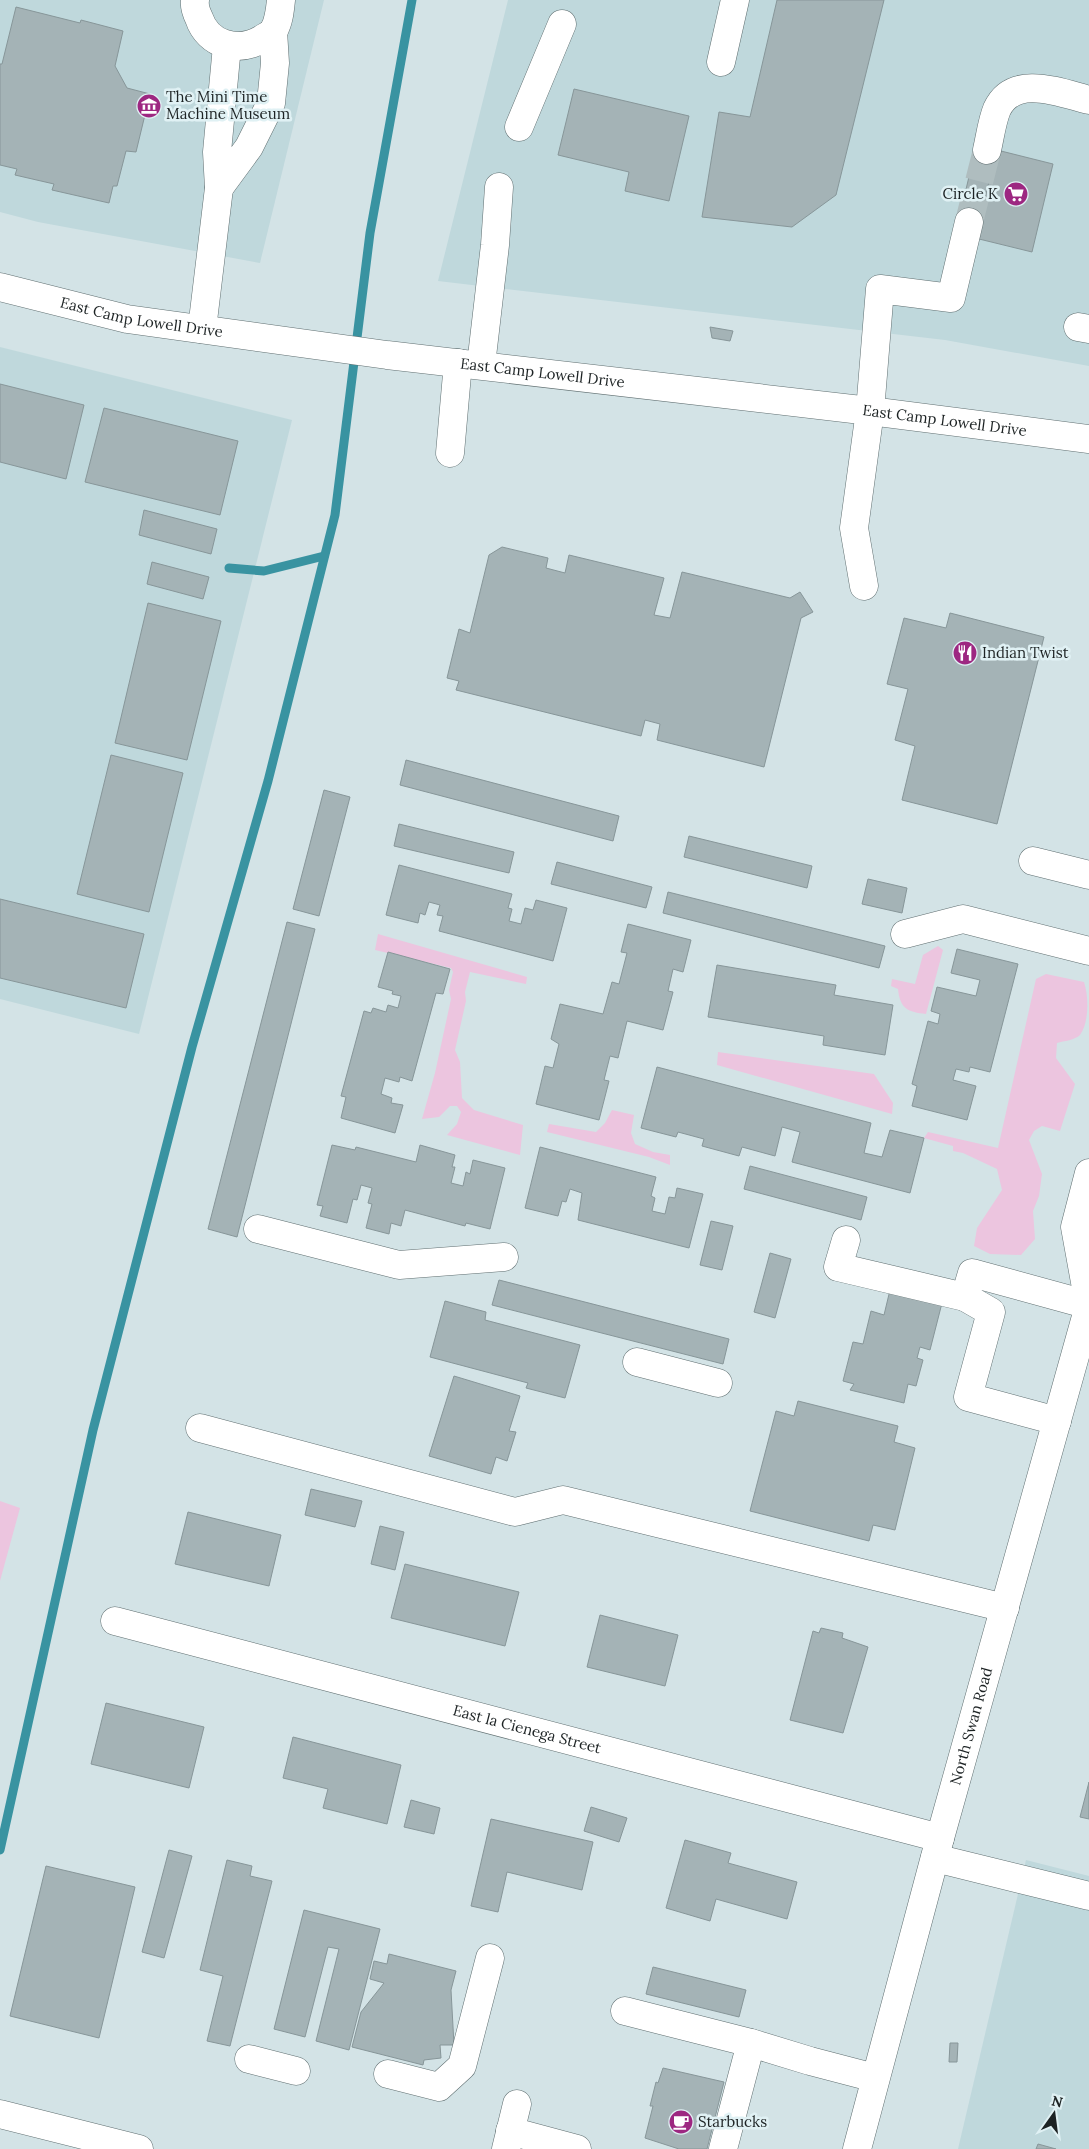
<svg xmlns="http://www.w3.org/2000/svg" width="1089" height="2149" font-family="Lora,serif">
	<style>
		.built { fill: #bfd8dc }
		.green { fill: #ecc5df }
		.lines { fill: none; stroke-linecap: round; stroke-linejoin: round }
		.stream { stroke: #3993a1; stroke-width: 9 }
		.building { fill: #a4b3b6; stroke: #879699 }
		.minor-tunnel { stroke: #afbdbf; stroke-width: 28; stroke-dasharray: 28 14; stroke-linecap: butt }
		.minor-casing { stroke: #606f71; stroke-width: 29 }
		.major-casing { stroke: #606f71; stroke-width: 29 }
		.minor { stroke: #fff; stroke-width: 28 }
		.major { stroke: #fff; stroke-width: 28 }
		.labels { text-anchor: middle; stroke-width: 5; stroke-linejoin: round; paint-order: stroke }
		.poi-label { font-size: 15px; fill: #1d2324; stroke: #e0f1f4; text-anchor: start }
		.street-label { font-size: 15px; fill: #1d2324; stroke: #e0f1f4 }
	</style>
	<rect width="100%" height="100%" fill="#d3e3e6"/>
	<g class="built">
		<polygon points="0,0 324,0 260,263 38,222 0,212"/>
		<polygon points="508,0 1089,0 1089,366 945,340 438,281"/>
		<polygon points="0,347 292,420 139,1034 0,999"/>
		<polygon points="1026,1860 1089,1876 1089,2149 958,2149"/>
	</g>
	<g class="green">
		<polygon points="378,934 527,977 526,984 470,972 465,992 466,1001 455,1050 460,1062 462,1098 474,1110 523,1125 520,1155 447,1135 457,1124 461,1112 457,1106 450,1106 439,1117 422,1119 435,1073 451,999 449,990 453,972 451,968 375,950"/>
		<path d="M938,946L943,950L926,1014C908,1012 900,1009 898,989L891,986L892,979L915,984L923,955Z"/>
		<path d="M1046,974L1084,982C1089,997 1089,1023 1080,1035C1075,1040 1064,1041 1057,1043L1056,1058L1075,1084L1060,1131L1042,1126L1034,1131L1029,1140L1042,1174L1039,1196L1033,1211L1035,1239L1021,1255L990,1254L974,1246L977,1228L1002,1190L997,1169L963,1153L953,1151V1146L924,1138L928,1132L998,1148L1036,979Z"/>
		<polygon points="718,1052 874,1074 893,1103 892,1114 717,1065"/>
		<polygon points="612,1110 634,1115 631,1133 635,1144 653,1152 670,1155 670,1165 649,1157 547,1132 549,1124 596,1132 605,1123"/>
		<polygon points="0,1501 20,1508 0,1581"/>
	</g>
	<g class="lines">
		<g class="stream">
			<polyline points="229,568 264,571 324,556"/>
			<polyline points="0,1850 93,1430 192,1047 268,781 335,515 370,233 412,0"/>
		</g>
	</g>
	<g class="building">
		<polygon points="777,0 884,0 836,195 792,227 702,217 719,112 750,117"/>
		<polygon points="16,7 80,23 81,20 123,31 115,66 127,88 150,94 136,152 126,151 117,186 113,186 109,203 52,190 54,184 15,175 17,169 0,165 0,64 2,64"/>
		<polygon points="574,89 689,116 669,201 625,191 629,172 558,155"/>
		<polygon points="976,147 996,152 979,224 959,219"/>
		<polygon points="997,150 1053,164 1032,252 975,238"/>
		<polygon points="710,327 733,331 730,341 712,338"/>
		<polygon points="0,384 84,405 66,479 0,462"/>
		<polygon points="104,408 238,441 220,515 85,482"/>
		<polygon points="144,510 217,529 211,554 139,535"/>
		<polygon points="502,547 548,558 546,568 565,573 569,555 664,578 654,615 670,618 682,572 790,598 800,592 813,612 801,618 764,767 657,740 660,724 645,720 641,736 456,690 459,681 447,678 459,629 470,633 489,555"/>
		<polygon points="152,562 209,577 203,599 147,584"/>
		<polygon points="148,603 221,621 187,760 115,743"/>
		<polygon points="950,613 1044,637 997,824 902,800 915,746 895,740 908,689 887,684 904,618 946,628"/>
		<polygon points="111,755 183,773 149,912 77,894"/>
		<polygon points="406,760 619,816 613,841 400,785"/>
		<polygon points="324,790 350,797 319,916 293,909"/>
		<polygon points="399,824 514,852 509,873 394,846"/>
		<polygon points="689,836 812,866 807,888 684,857"/>
		<polygon points="557,862 652,887 646,908 551,884"/>
		<polygon points="399,865 512,894 508,908 512,909 509,921 521,924 525,908 533,910 536,900 567,908 553,961 439,931 443,916 437,915 440,905 429,902 425,915 420,913 418,923 386,915"/>
		<polygon points="868,879 907,888 902,913 862,904"/>
		<polygon points="668,892 885,946 879,968 663,913"/>
		<polygon points="0,899 144,934 126,1008 0,978"/>
		<polygon points="287,922 315,929 237,1237 208,1229"/>
		<polygon points="628,924 691,940 683,972 673,969 668,991 673,992 663,1030 627,1021 618,1058 610,1056 604,1080 609,1081 599,1120 536,1104 545,1066 553,1068 559,1044 551,1039 560,1004 603,1014 612,982 619,984 627,953 621,952"/>
		<polygon points="957,949 1018,964 990,1072 970,1067 969,1072 956,1069 953,1080 976,1086 967,1120 912,1106 917,1086 912,1084 928,1021 938,1024 940,1014 931,1011 937,987 976,996 980,980 951,973"/>
		<polygon points="388,952 450,969 443,994 436,993 412,1081 400,1077 399,1082 385,1078 381,1094 392,1098 391,1103 403,1105 395,1133 341,1118 346,1097 341,1096 364,1011 371,1013 373,1008 386,1012 388,1005 398,1008 401,996 392,994 393,991 378,987"/>
		<polygon points="717,965 836,985 834,995 893,1005 885,1055 823,1045 824,1036 708,1017"/>
		<polygon points="657,1067 871,1123 864,1153 882,1157 890,1130 924,1138 910,1193 792,1162 800,1132 782,1127 775,1156 742,1147 739,1156 702,1146 704,1139 678,1132 676,1137 641,1128"/>
		<polygon points="332,1145 355,1150 356,1147 416,1162 420,1145 455,1155 452,1167 455,1167 451,1183 463,1186 466,1172 470,1174 473,1160 505,1168 490,1229 466,1223 465,1226 405,1210 401,1226 391,1223 389,1234 366,1228 372,1204 368,1203 372,1188 361,1185 357,1200 353,1199 347,1223 320,1216 323,1206 317,1205"/>
		<polygon points="540,1147 656,1177 651,1196 655,1198 652,1211 665,1214 669,1197 675,1198 677,1188 703,1194 689,1248 578,1220 582,1193 570,1189 566,1202 562,1201 558,1216 525,1208"/>
		<polygon points="750,1166 867,1197 861,1220 744,1189"/>
		<polygon points="711,1221 733,1226 722,1270 700,1265"/>
		<polygon points="770,1253 791,1259 775,1318 754,1312"/>
		<polygon points="499,1280 729,1339 723,1364 492,1305"/>
		<polygon points="890,1290 942,1303 930,1350 920,1347 917,1358 923,1360 916,1386 908,1384 904,1403 850,1390 854,1384 843,1381 853,1342 863,1344 871,1311 884,1315"/>
		<polygon points="445,1301 486,1312 485,1320 580,1345 565,1398 526,1388 528,1383 430,1357"/>
		<polygon points="454,1376 520,1396 509,1431 516,1432 507,1461 496,1457 491,1474 429,1456"/>
		<polygon points="798,1401 898,1426 894,1442 915,1448 895,1530 873,1525 869,1541 750,1511 776,1411 794,1416"/>
		<polygon points="311,1489 362,1501 355,1527 305,1515"/>
		<polygon points="188,1512 281,1535 269,1586 175,1564"/>
		<polygon points="380,1526 404,1532 395,1570 371,1564"/>
		<polygon points="405,1564 519,1592 505,1646 391,1618"/>
		<polygon points="600,1615 678,1635 665,1686 587,1667"/>
		<polygon points="821,1628 843,1633 842,1638 868,1647 843,1733 790,1720 813,1631 819,1633"/>
		<polygon points="106,1703 204,1727 189,1788 91,1764"/>
		<polygon points="293,1737 401,1765 387,1824 323,1808 328,1789 283,1778"/>
		<polygon points="1089,1782 1089,1819 1080,1817"/>
		<polygon points="411,1800 440,1808 434,1834 404,1827"/>
		<polygon points="591,1807 627,1818 619,1842 584,1831"/>
		<polygon points="491,1819 593,1842 582,1890 507,1872 498,1912 471,1906"/>
		<polygon points="685,1840 731,1853 728,1863 797,1882 787,1919 716,1899 710,1921 666,1908"/>
		<polygon points="169,1850 192,1856 164,1958 142,1952"/>
		<polygon points="227,1860 252,1866 250,1876 272,1881 230,2046 207,2041 223,1976 200,1970"/>
		<polygon points="46,1866 135,1887 99,2038 10,2016"/>
		<polygon points="304,1910 380,1929 349,2050 316,2041 339,1949 328,1947 305,2037 274,2029"/>
		<polygon points="389,1954 456,1971 451,1990 454,2045 440,2045 441,2058 424,2060 423,2065 352,2047 361,2012 384,1983 370,1979 374,1961 387,1964"/>
		<polygon points="653,1967 746,1990 739,2017 646,1994"/>
		<polygon points="950,2043 958,2043 957,2062 949,2062"/>
		<polygon points="663,2068 724,2082 707,2149 679,2149 645,2138 653,2106 650,2106 656,2082 658,2083"/>
		<polygon points="1038,2144 1056,2149 1036,2149"/>
	</g>
	<g class="lines">
		<polyline class="minor-tunnel" points="969,222 987,150"/>
		<defs>
			<g id="minor">
				<path d="M195,0C194,7 196,12 199,18C208,45 238,53 262,39C266,36 272,34 274,30C279,21 280,10 281,0"/>
				<polyline points="227,46 217,152 219,188 249,147 271,103 275,63 273,31"/>
				<polyline points="721,62 735,0"/>
				<polyline points="519,127 562,24"/>
				<path d="M987,150C990,137 992,121 997,109C1014,73 1061,93 1089,100"/>
				<polyline points="1078,327 1089,329"/>
				<polyline points="202,329 219,188"/>
				<polyline points="481,365 495,245 499,187"/>
				<polyline points="450,453 458,363"/>
				<polyline points="864,586 854,528 870,411 880,289 951,298 969,222"/>
				<polyline points="1033,861 1089,875"/>
				<polyline points="905,934 963,919 1089,951"/>
				<polyline points="258,1229 399,1265 504,1257"/>
				<polyline points="846,1240 838,1267 965,1297 972,1273 1089,1305"/>
				<polyline points="965,1297 991,1312 968,1397 1057,1421"/>
				<polyline points="637,1362 718,1383"/>
				<polyline points="200,1428 515,1512 563,1500 1005,1608"/>
				<path id="s1" d="M115,1621L940,1838"/>
				<polyline points="935,1858 1089,1896"/>
				<polyline points="625,2011 751,2043 810,2061 875,2078"/>
				<polyline points="249,2059 296,2071"/>
				<polyline points="388,2074 439,2087 462,2066 490,1958"/>
				<polyline points="0,2114 139,2149"/>
				<polyline points="510,2131 577,2149"/>
				<polyline points="506,2149 517,2104"/>
				<polyline points="723,2149 751,2043"/>
			</g>
			<g id="major">
				<path id="s2" d="M0,287L127,319L387,355L870,411L1089,439"/>
				<polyline points="1089,1173 1075,1227 1089,1304"/>
				<path id="s3" d="M857,2149L940,1838L1089,1306"/>
			</g>
		</defs>
		<use href="#minor" class="minor-casing"/>
		<use href="#major" class="major-casing"/>
		<use href="#minor" class="minor"/>
		<use href="#major" class="major"/>
	</g>
	<defs>
		<symbol id="museum-disc" viewBox="-11 -11 22 22"><circle r="9.5" fill="#9d2781" stroke="#e0f1f4"/><path d="M0-6L6-3V-2H-6V-3ZM-5-1h2V3h-2ZM-1-1h2V3h-2ZM3-1h2V3H3ZM-6 4H6V6H-6Z" fill="#fff"/></symbol>
		<symbol id="supermarket-disc" viewBox="-11 -11 22 22"><circle r="9.5" fill="#9d2781" stroke="#e0f1f4"/><path d="M-6-5.5h2.5l.6 2H6L4.5 2H-2.5L-4.4-4H-6ZM-1.5 3.2a1.3 1.3 0 1 0 .1 0ZM3 3.2a1.3 1.3 0 1 0 .1 0Z" fill="#fff"/></symbol>
		<symbol id="restaurant-disc" viewBox="-11 -11 22 22"><circle r="9.5" fill="#9d2781" stroke="#e0f1f4"/><path d="M-5-6h1v4h1v-4h1v4h1v-4h1v5L-1.5 .5V6h-2V.5L-5-1ZM5-6V6H3V1.5H1.5Q1.5-4 5-6Z" fill="#fff"/></symbol>
		<symbol id="cafe-disc" viewBox="-11 -11 22 22"><circle r="9.5" fill="#9d2781" stroke="#e0f1f4"/><path d="M-5.5-4.5H6V0H3Q3 3.5 0 3.5H-2.5Q-5.5 3.5-5.5 0ZM3-3.2v2h1.7v-2ZM-6 4.5H4V6H-6Z" fill="#fff"/></symbol>
	</defs>
	<g fill-rule="evenodd">
		<use href="#museum-disc" x="135" y="92" width="28" height="28"/>
		<use href="#supermarket-disc" x="1002" y="180" width="28" height="28"/>
		<use href="#restaurant-disc" x="951" y="639" width="28" height="28"/>
		<use href="#cafe-disc" x="667" y="2108" width="28" height="28"/>
	</g>
	<g class="labels">
		<g class="poi-label">
			<text x="166" y="102">The Mini Time<tspan x="166" dy="17">Machine Museum</tspan></text>
			<text x="998" y="199" text-anchor="end">Circle K</text>
			<text x="982" y="658">Indian Twist</text>
			<text x="698" y="2127">Starbucks</text>
		</g>
		<g class="street-label">
			<text dy="5" stroke="none"><textPath href="#s2" startOffset="145">East Camp Lowell Drive</textPath></text>
			<text dy="5" stroke="none"><textPath href="#s2" startOffset="550">East Camp Lowell Drive</textPath></text>
			<text dy="5" stroke="none"><textPath href="#s2" startOffset="955">East Camp Lowell Drive</textPath></text>
			<text dy="5" stroke="none"><textPath href="#s3" startOffset="438">North Swan Road</textPath></text>
			<text dy="5" stroke="none"><textPath href="#s1" startOffset="426">East la Cienega Street</textPath></text>
		</g>
	</g>
	<g transform="translate(1054 2114) rotate(14)" stroke="#e0f1f4" stroke-width="4" paint-order="stroke">
	<path d="M0-4L9 19L0 12L-9 19Z" fill="#1d2324"/>
	<text y="-8" font-size="14" font-weight="bold" text-anchor="middle" fill="#1d2324">N</text>
	</g>
</svg>
